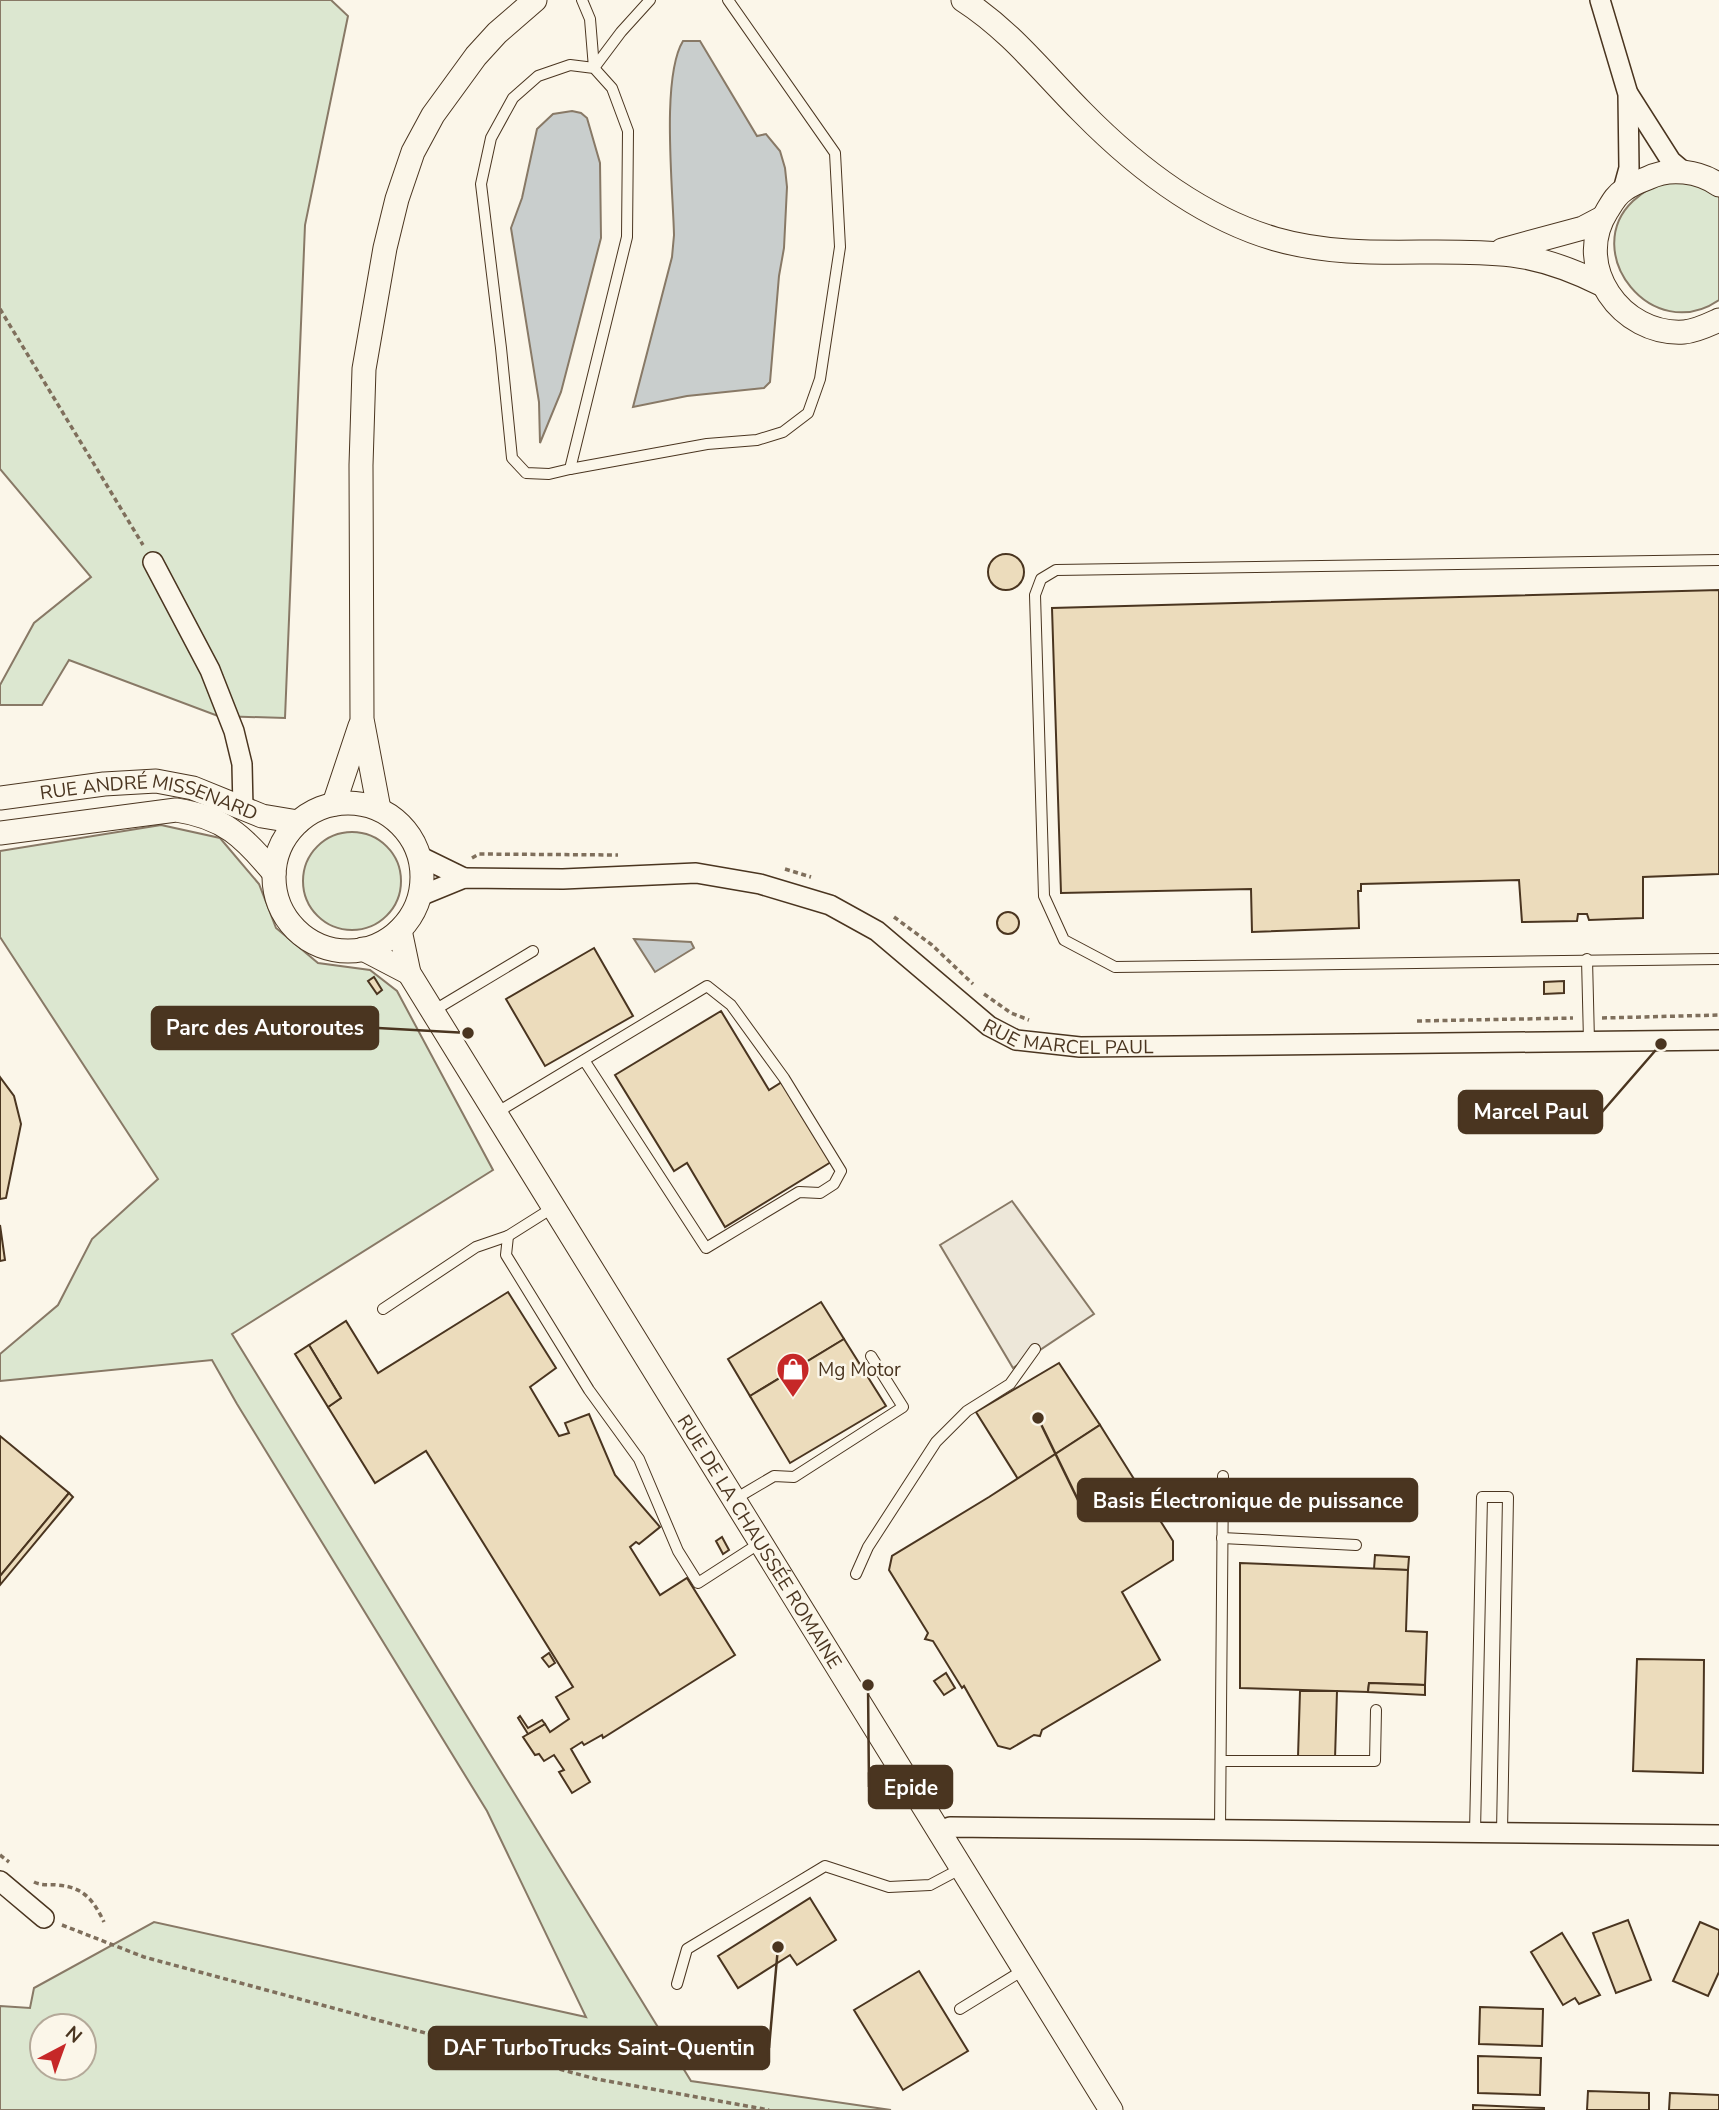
<svg xmlns="http://www.w3.org/2000/svg" width="1719" height="2110" font-family="'Nunito Sans',sans-serif">
	<style>
		.green { fill: #dce7d0; stroke: #887966; stroke-width: 2; fill-rule: evenodd }
		.parking { fill: #ede7d9; stroke: #887966; stroke-width: 2 }
		.water { fill: #c9cecd; stroke: #887966; stroke-width: 2 }
		.building { fill: #ecdcbc; stroke: #4a3520; stroke-width: 2 }
		.lines { fill: none; stroke-linecap: round; stroke-linejoin: round }
		.service-casing { stroke: #4a3520; stroke-width: 12 }
		.minor-casing { stroke: #4a3520; stroke-width: 22 }
		.tertiary-casing { stroke: #4a3520; stroke-width: 25 }
		.path { stroke: #7f6f5c; stroke-width: 3.5; stroke-dasharray: 5 3.5; stroke-linecap: butt }
		.service { stroke: #fbf6e9; stroke-width: 10 }
		.minor { stroke: #fbf6e9; stroke-width: 19 }
		.tertiary { stroke: #fbf6e9; stroke-width: 23 }
		.labels { text-anchor: middle; stroke-width: 5; stroke-linejoin: round; paint-order: stroke }
		.street-label { font-size: 19px; fill: #4a3520; stroke: #fbf6e9 }
		.poi-label { font-size: 19px; fill: #4a3520; stroke: #fbf6e9; text-anchor: start }
		.leader { fill: none; stroke: #4a3520; stroke-width: 2.5 }
		.callout-dot { fill: #4a3520; stroke: #fbf6e9; stroke-width: 2.5 }
		.callout { fill: #4a3520; stroke: #4a3520; stroke-width: 2.5 }
		.callout-label { font-size: 21px; text-anchor: middle; font-weight: bold; fill: #fff }
	</style>
	<rect width="100%" height="100%" fill="#fbf6e9"/>
	<g class="green">
		<polygon points="0,0 331,0 348,16 305,225 285,718 218,716 69,660 42,705 0,705 0,685 34,623 91,577 0,469"/>
		<path d="M1687,180L1719,193V300C1652,346 1579,252 1633,201C1642,193 1653,185 1665,182C1672,180 1680,181 1687,180Z"/>
		<path d="M161,825L220,838L259,884L276,928L318,963L370,970L397,991L493,1170L232,1334L691,2081L891,2110H0V2006L30,2008L34,1988L154,1922L586,2017L487,1811L237,1404L212,1360L0,1381V1354L58,1305L92,1239L158,1179L0,937V851ZM42,2026H84V2068H42Z"/>
		<circle cx="352" cy="881" r="49"/>
	</g>
	<polygon class="parking" points="1012,1201 1094,1314 1013,1368 940,1245"/>
	<g class="water">
		<path d="M683,41H700L757,136L766,134L780,151L785,168L787,187L784,248L779,276L770,382L764,388L687,396L633,407L672,257L674,235C673,189 661,77 683,41Z"/>
		<polygon points="572,111 581,113 587,118 600,163 601,238 561,392 540,443 539,402 511,228 522,198 537,129 553,114"/>
		<polygon points="634,939 691,942 694,948 655,972"/>
	</g>
	<g class="building">
		<circle cx="1006" cy="572" r="18"/>
		<polygon points="1719,590 1719,874 1643,877 1643,918 1589,920 1587,914 1578,914 1577,921 1522,922 1519,880 1361,884 1361,891 1358,891 1359,928 1252,932 1251,889 1061,893 1052,608"/>
		<circle cx="1008" cy="923" r="11"/>
		<polygon points="594,948 633,1016 545,1066 506,999"/>
		<polygon points="374,977 382,990 377,994 368,981"/>
		<polygon points="1564,981 1564,993 1544,994 1544,982"/>
		<polygon points="721,1011 769,1090 782,1082 831,1162 725,1227 687,1163 674,1171 615,1075"/>
		<polygon points="0,1077 14,1096 21,1124 6,1198 0,1199"/>
		<polygon points="0,1225 5,1260 0,1261"/>
		<polygon points="508,1292 556,1368 530,1387 559,1436 569,1433 565,1423 589,1414 615,1475 660,1527 639,1544 636,1542 630,1547 660,1595 687,1578 735,1655 603,1738 602,1735 584,1745 582,1742 571,1749 590,1782 572,1793 559,1772 564,1770 554,1755 544,1761 539,1754 535,1755 523,1737 545,1724 550,1732 569,1719 556,1697 573,1687 426,1451 375,1483 328,1407 341,1398 309,1345 346,1321 378,1373"/>
		<polygon points="821,1302 844,1339 750,1396 728,1359"/>
		<polygon points="844,1339 886,1406 790,1463 750,1396"/>
		<polygon points="309,1345 341,1398 328,1407 295,1354"/>
		<polygon points="1059,1363 1100,1425 1018,1479 976,1412"/>
		<polygon points="1100,1425 1173,1541 1173,1560 1122,1592 1160,1660 1042,1730 1040,1736 1034,1735 1010,1749 998,1746 964,1686 962,1688 933,1641 925,1639 928,1633 889,1570 892,1556 989,1497"/>
		<polygon points="0,1436 69,1493 0,1576"/>
		<polygon points="69,1493 73,1497 0,1585 0,1576"/>
		<polygon points="722,1537 729,1550 723,1554 716,1541"/>
		<polygon points="1375,1555 1409,1557 1408,1570 1374,1569"/>
		<polygon points="1240,1563 1408,1570 1406,1631 1427,1632 1425,1685 1369,1683 1368,1692 1240,1688"/>
		<polygon points="549,1653 555,1663 549,1667 542,1658"/>
		<polygon points="1637,1659 1704,1660 1703,1773 1633,1771"/>
		<polygon points="946,1673 955,1688 944,1695 934,1681"/>
		<polygon points="1369,1683 1425,1685 1425,1695 1368,1692"/>
		<polygon points="1300,1691 1337,1691 1335,1759 1298,1757"/>
		<polygon points="520,1716 528,1728 542,1720 545,1724 528,1734 518,1718"/>
		<polygon points="810,1898 836,1940 797,1965 790,1955 738,1988 718,1956"/>
		<polygon points="1628,1920 1651,1980 1616,1993 1593,1933"/>
		<polygon points="1700,1922 1719,1930 1719,1972 1708,1996 1673,1981"/>
		<polygon points="1562,1933 1600,1995 1579,2004 1575,1998 1563,2005 1531,1952"/>
		<polygon points="919,1971 968,2051 903,2090 854,2010"/>
		<polygon points="1480,2007 1543,2009 1542,2046 1479,2044"/>
		<polygon points="1478,2056 1541,2058 1540,2095 1478,2093"/>
		<polygon points="1588,2091 1649,2093 1649,2110 1587,2110"/>
		<polygon points="1670,2093 1719,2095 1719,2110 1669,2110"/>
		<polygon points="1473,2105 1544,2108 1544,2110 1473,2110"/>
	</g>
	<g class="lines">
		<defs>
			<g id="service">
				<polyline points="582,0 590,19 594,68 612,88 628,131 627,237 570,469 549,474 526,473 512,458 501,348 481,184 491,138 513,98 538,76 570,65 594,68"/>
				<polyline points="594,68 621,32 650,0"/>
				<polyline points="570,469 707,444 757,440 783,432 808,413 820,379 840,247 835,153 728,0"/>
				<polyline points="1719,560 1056,570 1041,579 1035,595 1044,896 1064,940 1115,967 1719,959"/>
				<polyline points="1587,959 1589,1041"/>
				<polyline points="433,1011 533,951"/>
				<polyline points="496,1113 707,986 731,1005 784,1078 841,1171 834,1184 820,1193 799,1192 706,1248 584,1060"/>
				<polyline points="508,1236 506,1255 589,1390 639,1459 678,1551 698,1583 760,1543"/>
				<polyline points="383,1309 476,1247 508,1236 554,1207"/>
				<polyline points="735,1499 774,1476 794,1477 903,1407 871,1356"/>
				<polyline points="1222,1538 1356,1545"/>
				<polyline points="856,1574 868,1547 936,1442 967,1411 1010,1384 1035,1349"/>
				<polyline points="1221,1761 1375,1761 1376,1710"/>
				<polyline points="1220,1829 1223,1476"/>
				<polyline points="1475,1832 1482,1497 1508,1497 1502,1832"/>
				<polyline points="677,1984 687,1949 825,1866 889,1887 930,1885 962,1868"/>
				<polyline points="960,2009 1025,1969"/>
			</g>
			<g id="minor">
				<polyline points="1600,0 1628,94 1629,168 1623,190"/>
				<polyline points="1629,95 1671,161 1684,172"/>
				<polyline points="153,562 210,670 234,731 242,764 243,809"/>
				<polyline points="419,856 464,878"/>
				<path id="s1" d="M420,896L464,878L563,879L696,873L760,884L830,905L877,931L989,1026L1016,1040L1080,1047L1719,1040"/>
				<polyline points="940,1831 950,1827 1719,1835"/>
				<polyline points="0,1881 44,1918"/>
			</g>
			<g id="tertiary">
				<path d="M963,0C1011,31 1042,72 1082,112C1136,167 1200,217 1275,239C1355,262 1433,246 1512,255C1543,259 1575,271 1603,285"/>
				<path d="M1719,185C1699,171 1670,167 1648,178C1640,181 1630,185 1624,190C1616,195 1612,203 1607,211C1572,266 1621,336 1684,332C1696,331 1708,325 1719,320"/>
				<polyline points="1502,250 1583,228 1602,218"/>
				<path id="s2" d="M0,798L104,784L156,781L193,788L262,816L298,822"/>
				<circle cx="348" cy="877" r="74"/>
				<polyline points="334,804 360,726"/>
				<polyline points="379,809 362,719 361,465 364,369 385,248 397,199 413,152 433,115 476,56 497,33 535,0"/>
				<path d="M0,833L176,810C224,817 244,837 274,873"/>
				<path id="s3" d="M400,930L409,973L1111,2110"/>
				<polyline points="363,949 409,973"/>
			</g>
		</defs>
		<use href="#service" class="service-casing"/>
		<use href="#minor" class="minor-casing"/>
		<use href="#tertiary" class="tertiary-casing"/>
		<g class="path">
			<polyline points="0,309 143,545"/>
			<polyline points="472,858 479,854 618,855"/>
			<polyline points="785,869 811,877"/>
			<polyline points="894,917 932,945 973,984"/>
			<polyline points="984,994 1011,1013 1029,1020"/>
			<polyline points="1602,1018 1719,1015"/>
			<polyline points="1417,1021 1573,1018"/>
			<polyline points="0,1855 9,1862"/>
			<path d="M34,1882C42,1886 48,1884 57,1885C83,1887 93,1899 104,1922"/>
			<polyline points="62,1925 144,1957 596,2079 769,2110"/>
		</g>
		<use href="#service" class="service"/>
		<use href="#minor" class="minor"/>
		<use href="#tertiary" class="tertiary"/>
	</g>
	<defs>
		<symbol id="shop-pin" viewBox="-11 -11 22 30"><path d="M0 17L-7.5 6A9.5 9.5 0 1 1 7.5 6Z" fill="#c62828" stroke="#fbf6e9"/><path d="M-5-2.5h2.3a2.7 3.5 0 0 1 5.4 0H5L5.5 6h-11ZM-1.5-2.5h3a1.5 2.3 0 0 0-3 0Z" fill="#fff"/></symbol>
	</defs>
	<g fill-rule="evenodd">
		<use href="#shop-pin" x="774" y="1350" width="38" height="52"/>
	</g>
	<g class="labels">
		<g class="street-label">
			<text dy="7" stroke="none"><textPath href="#s2" startOffset="152">RUE ANDRÉ MISSENARD</textPath></text>
			<text dy="7" stroke="none"><textPath href="#s1" startOffset="700">RUE MARCEL PAUL</textPath></text>
			<text dy="7" stroke="none"><textPath href="#s3" startOffset="712">RUE DE LA CHAUSSÉE ROMAINE</textPath></text>
		</g>
		<g class="poi-label">
			<text x="818" y="1376">Mg Motor</text>
		</g>
	</g>
	<path class="leader" d="M468 1033L378 1028M1661 1044L1602 1112M1038 1418L1078 1500M868 1685L869 1787M778 1947L769 2048"/>
	<g class="callout-dot">
		<circle cx="468" cy="1033" r="7"/>
		<circle cx="1661" cy="1044" r="7"/>
		<circle cx="1038" cy="1418" r="7"/>
		<circle cx="868" cy="1685" r="7"/>
		<circle cx="778" cy="1947" r="7"/>
	</g>
	<g class="callout">
		<rect x="152" y="1007" width="226" height="42" rx="7"/>
		<rect x="1459" y="1091" width="143" height="42" rx="7"/>
		<rect x="1078" y="1479" width="339" height="42" rx="7"/>
		<rect x="869" y="1766" width="83" height="42" rx="7"/>
		<rect x="429" y="2027" width="340" height="42" rx="7"/>
	</g>
	<g class="callout-label">
		<text x="265" y="1035">Parc des Autoroutes</text>
		<text x="1531" y="1119">Marcel Paul</text>
		<text x="1248" y="1508">Basis Électronique de puissance</text>
		<text x="911" y="1795">Epide</text>
		<text x="599" y="2055">DAF TurboTrucks Saint-Quentin</text>
	</g>
	<g transform="translate(63 2047) rotate(41)"><circle r="33" fill="#fbf6e9" stroke="#b4a999" stroke-width="2"/>
	<path d="M0-5L12 26L0 18L-12 26Z" fill="#c62828"/>
	<text y="-10" font-size="19" font-weight="bold" text-anchor="middle" fill="#4a3520">N</text>
	</g>
</svg>
